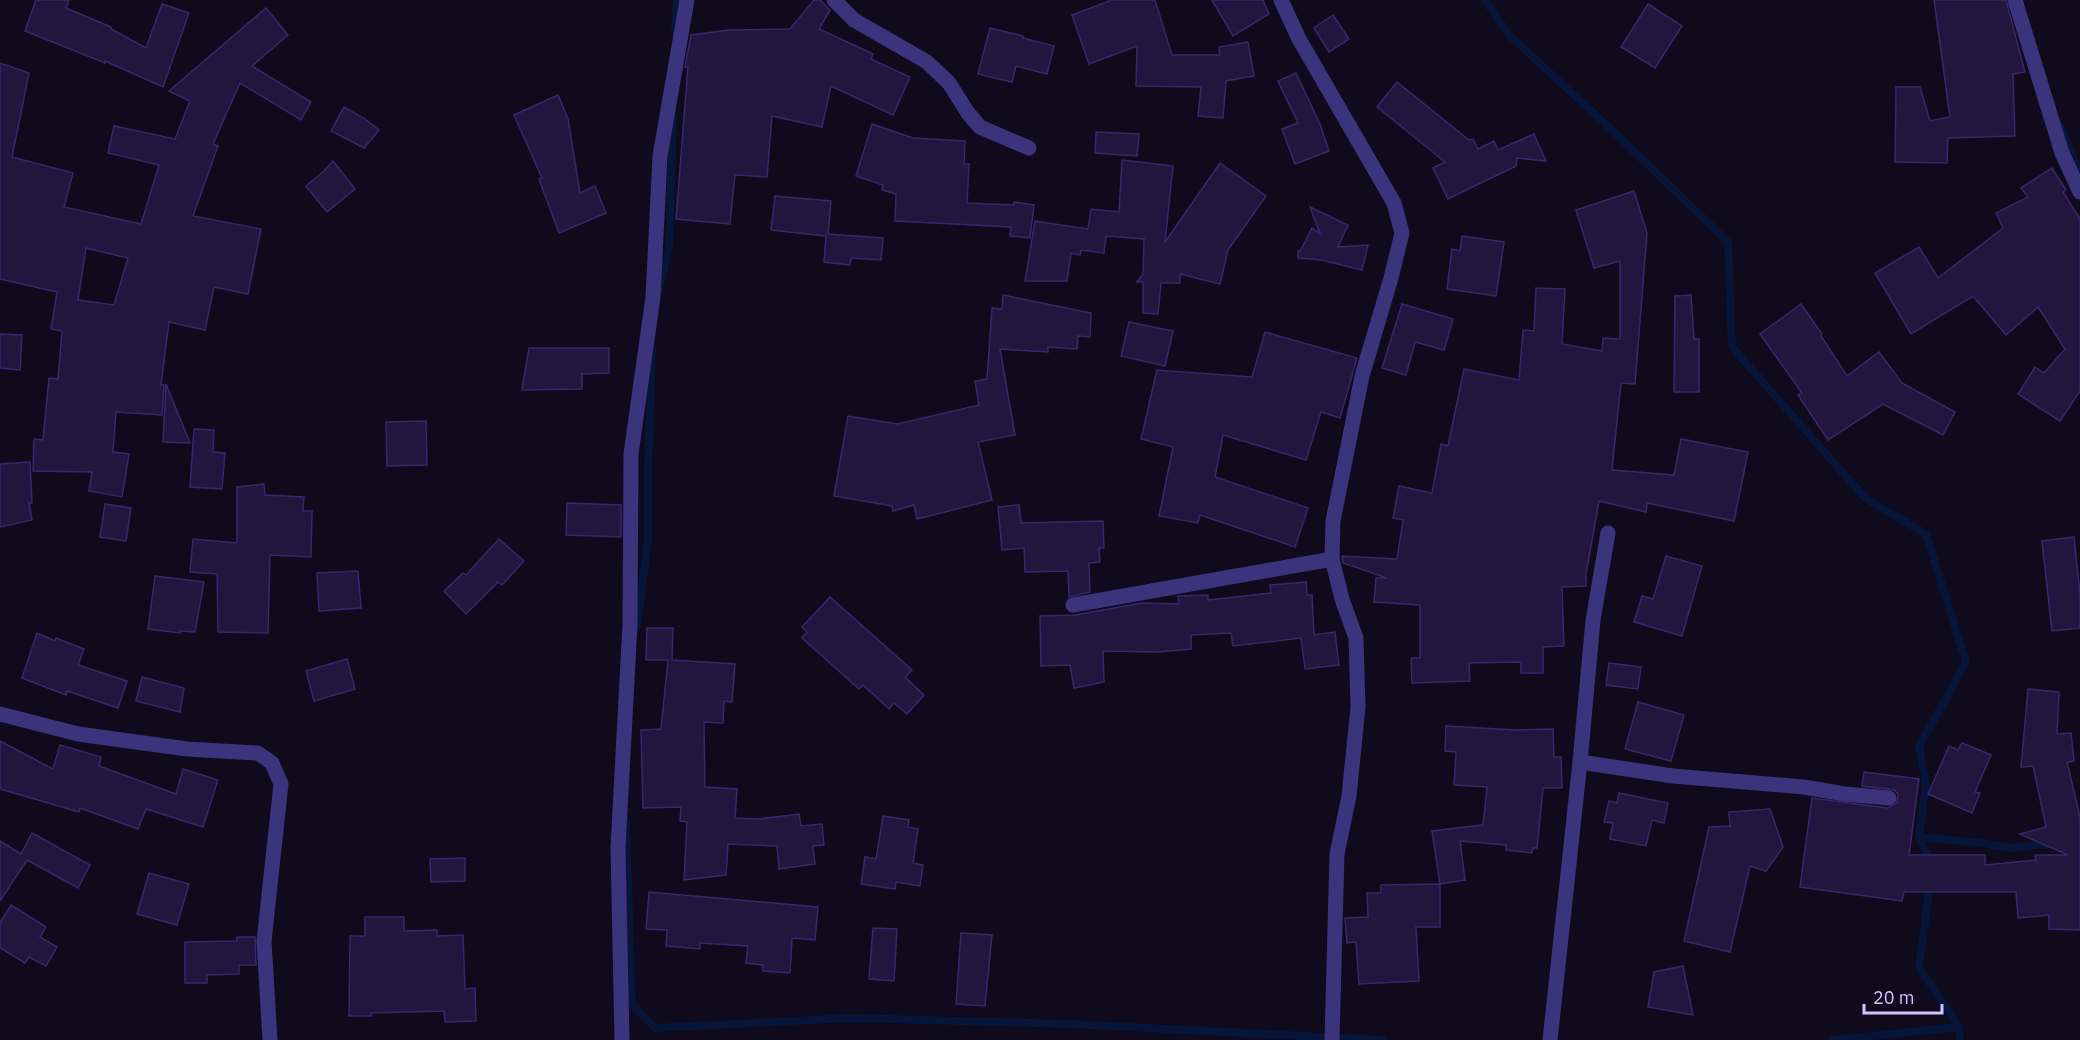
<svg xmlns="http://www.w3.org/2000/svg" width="2080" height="1040" font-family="'IBM Plex Sans',sans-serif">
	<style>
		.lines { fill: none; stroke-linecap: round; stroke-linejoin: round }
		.stream { stroke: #071539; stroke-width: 8 }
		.building { fill: #21163e; stroke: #39276b; stroke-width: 1.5; fill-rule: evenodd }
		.street { stroke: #3c337d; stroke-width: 15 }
	</style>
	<rect width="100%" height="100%" fill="#0f0a1c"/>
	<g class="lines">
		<g class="stream">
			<polyline points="1485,0 1509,35 1612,130 1728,242 1732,347 1865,498 1926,534 1966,662 1919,747 1926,785 1919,837 1931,863"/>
			<polyline points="675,33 677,0"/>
			<polyline points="2061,127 2077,169"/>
			<polyline points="659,289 669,249 673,117"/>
			<polyline points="637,627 648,539 648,469 652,349"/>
			<polyline points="626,821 632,1005 655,1028 850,1018 1069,1024 1382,1040"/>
			<polyline points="1919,837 1983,843 2008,848 2052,844"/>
			<polyline points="1930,883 1919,967 1959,1027 1960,1040"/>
			<polyline points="1833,1040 1959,1027"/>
		</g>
	</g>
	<g class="building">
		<polygon points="36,0 69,0 66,8 111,27 111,29 146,48 162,4 189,13 163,87 105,61 105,63 25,31"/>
		<polygon points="814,0 820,0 830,10 819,29 873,54 871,59 910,77 893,115 831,86 822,127 772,116 767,177 735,175 730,224 676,219 688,67 685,67 691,35 729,30 790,29"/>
		<polygon points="1112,0 1155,0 1172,55 1220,55 1219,47 1248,42 1254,76 1226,81 1223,118 1198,116 1201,87 1136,86 1137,46 1089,64 1072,15"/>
		<polygon points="1212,0 1263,0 1269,14 1233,36"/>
		<polygon points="1934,0 2006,0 2025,72 2013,74 2015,136 1948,138 1947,163 1895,162 1896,87 1920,87 1930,121 1950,117"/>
		<polygon points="1648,4 1682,26 1655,68 1621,47"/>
		<path d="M266,8L288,35L252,66L311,102L301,120L240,83L213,144L218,146L193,216L261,229L248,294L214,287L205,330L169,322L161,385H164L162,415L116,412L113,452L129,454L122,497L89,491L92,472L33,471L34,439L43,440L49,378L58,379L62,331L51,329L57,292L0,279V63L29,73L12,157L73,173L64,207L141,224L159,165L108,153L114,126L175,139L190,101L169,91ZM86,248L128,258L114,305L78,300Z"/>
		<polygon points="1333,15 1349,39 1329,52 1314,28"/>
		<polygon points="990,28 1023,36 1023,38 1054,46 1047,74 1016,66 1012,82 978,74"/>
		<polygon points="1296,73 1320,124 1329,151 1295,164 1282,129 1298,123 1278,81"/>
		<polygon points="1397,82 1469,140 1473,139 1478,149 1494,141 1498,150 1534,134 1546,161 1517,158 1516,166 1448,199 1433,168 1445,162 1377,107"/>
		<polygon points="558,95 568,119 580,193 595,186 606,213 559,233 539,179 542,178 514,115"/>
		<polygon points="344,107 365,119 379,130 364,148 331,131"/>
		<polygon points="872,124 913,138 965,141 964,164 969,164 967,203 1014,205 1014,202 1034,205 1030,238 1010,236 1011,227 895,221 896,194 882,190 883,185 856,176"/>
		<polygon points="1096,132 1139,134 1137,156 1095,153"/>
		<polygon points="1122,160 1173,166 1165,242 1220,163 1266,196 1228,250 1220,284 1180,274 1180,283 1161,283 1158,314 1143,313 1143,282 1137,282 1143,274 1144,239 1106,236 1104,253 1081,250 1080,255 1071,253 1067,281 1025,281 1035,221 1088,229 1091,209 1119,212"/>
		<polygon points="333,161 355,189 327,212 306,186 324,171"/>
		<polygon points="2052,168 2066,190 2063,192 2080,219 2080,391 2060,421 2018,394 2035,367 2044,373 2065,349 2038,307 2006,335 1973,296 1911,334 1875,273 1919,247 1938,278 2003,228 1996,213 2028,197 2021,188"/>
		<polygon points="1634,191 1647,233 1635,384 1621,383 1612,470 1674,475 1681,439 1748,452 1734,521 1647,503 1646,512 1599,501 1586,574 1586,586 1562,587 1564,646 1543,647 1543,673 1521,673 1521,662 1469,663 1470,681 1412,683 1411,658 1420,658 1420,605 1374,602 1376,578 1387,578 1343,563 1342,556 1397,559 1403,520 1393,518 1399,486 1432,493 1441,444 1448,446 1464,369 1519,380 1523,330 1534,331 1536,288 1565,289 1562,344 1602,351 1603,338 1620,339 1620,261 1594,268 1576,210"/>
		<polygon points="775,196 831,201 828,234 883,238 881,260 851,258 850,265 824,262 826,236 771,230"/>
		<polygon points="1310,207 1348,225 1338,247 1368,245 1362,270 1321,260 1298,258 1298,251 1301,250 1312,228 1320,234"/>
		<polygon points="1462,236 1504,242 1496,296 1447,289 1452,249 1460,251"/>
		<polygon points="1003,295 1091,313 1090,337 1078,336 1077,349 1048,347 1048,352 1000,349 1015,435 978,442 992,500 917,519 914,505 893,511 892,506 834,496 848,416 898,424 979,405 975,381 987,379 992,308 1002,309"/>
		<polygon points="1691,295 1694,339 1699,339 1699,392 1674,392 1675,296"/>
		<polygon points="1402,304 1453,319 1444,350 1415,342 1406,375 1382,368"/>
		<polygon points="1801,304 1822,334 1821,336 1847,376 1879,352 1902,383 1955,412 1943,435 1883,404 1828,440 1798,395 1802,393 1760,334"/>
		<polygon points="1129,322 1173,331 1165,366 1121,356"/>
		<polygon points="1265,332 1357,358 1340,418 1321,412 1306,460 1223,435 1215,477 1308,508 1295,547 1200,515 1198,523 1159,516 1173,447 1141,439 1157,370 1252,377"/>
		<polygon points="0,334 22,335 20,370 0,368"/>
		<polygon points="529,348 609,348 609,373 582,374 582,389 522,390"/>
		<polygon points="166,384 190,443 163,442"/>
		<polygon points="426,421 427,465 387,466 386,422"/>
		<polygon points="194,429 214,430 213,452 225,453 222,489 190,487"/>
		<polygon points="30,462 32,503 29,503 32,520 0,527 0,464"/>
		<polygon points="264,484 265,495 304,497 303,511 312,511 311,557 270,555 268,633 218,632 217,574 190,572 193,539 237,543 237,487"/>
		<polygon points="567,503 621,505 621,537 566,535"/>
		<polygon points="105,504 131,508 126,541 100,537"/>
		<polygon points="1019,505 1021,523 1103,521 1104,548 1099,548 1100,562 1089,563 1090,592 1069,597 1068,571 1025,572 1024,548 1002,550 998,507"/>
		<polygon points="2074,537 2080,594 2080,628 2052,631 2042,541"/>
		<polygon points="499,539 524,561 502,585 498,582 466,614 444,591 463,573 466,575"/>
		<polygon points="1666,556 1702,566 1682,636 1634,622 1642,596 1653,599"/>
		<polygon points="358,571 361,608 319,611 317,573"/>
		<polygon points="155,576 204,582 195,632 180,631 180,633 148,629"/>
		<polygon points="1306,582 1307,595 1312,595 1314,635 1335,632 1339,665 1305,669 1301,638 1233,646 1231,633 1191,635 1191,649 1158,652 1103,651 1104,682 1074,688 1070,665 1041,666 1040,616 1075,615 1142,603 1179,604 1178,596 1208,595 1208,600 1271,593 1270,585"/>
		<polygon points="830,597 912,670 905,677 924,695 907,714 894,703 889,709 863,685 859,689 802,638 807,632 802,627"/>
		<polygon points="647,628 673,628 672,660 735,664 732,702 724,701 723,723 704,722 705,787 737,789 735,818 759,819 799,814 801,826 822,824 824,845 813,846 815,864 779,869 777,846 728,844 726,875 684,880 687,822 680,821 681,807 643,808 641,730 661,729 668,660 646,660"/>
		<polygon points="37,633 55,641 56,638 84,649 78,665 127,681 118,708 67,691 66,695 22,678"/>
		<polygon points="347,659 355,689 314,701 306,671"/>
		<polygon points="1609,663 1641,667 1638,689 1606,685"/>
		<polygon points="142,677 184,688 180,712 136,701"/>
		<polygon points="2028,689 2059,692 2057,734 2071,733 2074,761 2067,762 2080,817 2080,930 2049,929 2049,915 2018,918 2016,892 1904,892 1902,901 1800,887 1812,798 1888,808 1897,803 1898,794 1894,790 1862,786 1864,772 1919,779 1909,855 1985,855 1985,865 2036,860 2035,855 2068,855 2020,834 2046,827 2033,766 2021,767"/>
		<polygon points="1638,702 1684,715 1671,761 1625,749"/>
		<polygon points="1446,726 1516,730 1553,729 1554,757 1561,757 1562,788 1543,788 1537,848 1533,848 1532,853 1506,850 1506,845 1460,841 1465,880 1440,884 1432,831 1483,825 1487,787 1454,785 1456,752 1445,751"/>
		<polygon points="0,741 53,769 60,745 101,757 99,766 176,794 183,769 218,780 203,827 146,809 138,829 80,808 79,812 0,789"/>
		<polygon points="1962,743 1991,755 1975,792 1980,793 1972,813 1928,794 1949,746 1958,750"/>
		<polygon points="1619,793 1668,803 1664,823 1652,820 1646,846 1610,839 1613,823 1604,822 1609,801 1617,803"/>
		<polygon points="1770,809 1783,847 1766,871 1750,866 1730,952 1684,941 1709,827 1730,826 1729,812"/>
		<polygon points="883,816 909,820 908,827 918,829 913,863 923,865 920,886 896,882 895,889 861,884 865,857 876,859"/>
		<polygon points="32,833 90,865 78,888 27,860 0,901 0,841 21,854"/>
		<polygon points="465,858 465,881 431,882 430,859"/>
		<polygon points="149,873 189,884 177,925 137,914"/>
		<polygon points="1440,884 1440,927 1416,927 1419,981 1359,984 1356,942 1347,943 1345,918 1368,917 1367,893 1381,893 1381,885"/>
		<polygon points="649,892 818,907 815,940 792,938 790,973 763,971 763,965 746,963 748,946 700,943 700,949 666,946 667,930 646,929"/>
		<polygon points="11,905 46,927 40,937 57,947 46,966 29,957 25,963 0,948 0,923"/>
		<polygon points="365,917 404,917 404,931 437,930 437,936 463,935 465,989 475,988 476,1021 445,1022 444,1011 371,1013 371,1016 349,1016 350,936 365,936"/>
		<polygon points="873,928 897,929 894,981 869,979"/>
		<polygon points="961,933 992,935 985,1006 956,1004"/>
		<polygon points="237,937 255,937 256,965 239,965 239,974 207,975 207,983 185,983 185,942 237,941"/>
		<polygon points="1683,966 1693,1015 1648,1007 1654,972"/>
	</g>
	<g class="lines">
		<g class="street">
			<polyline points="834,0 854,20 927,62 949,83 968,113 980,127 1029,148"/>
			<polyline points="1281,0 1299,39 1394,203 1402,233 1391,278 1362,376 1333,521 1332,559 1342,599 1356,638 1358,707 1349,796 1337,854 1332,1040"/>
			<polyline points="2015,0 2062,153 2080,192"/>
			<polyline points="1073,605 1332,559"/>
			<polyline points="0,714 78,734 187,749 258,753 272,763 281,784 264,941 270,1040"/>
			<polyline points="1580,762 1673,776 1804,787 1845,794 1889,798"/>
			<polyline points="622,1040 618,848 630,624 631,454 653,297 660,156 687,0"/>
			<polyline points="1550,1040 1580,762 1593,620 1608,533"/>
		</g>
	</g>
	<path d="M1864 1004v9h78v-9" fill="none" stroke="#d0c5ff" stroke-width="3"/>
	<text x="1873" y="1004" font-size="18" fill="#d0c5ff" stroke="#0f0a1c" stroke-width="4.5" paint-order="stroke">20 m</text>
</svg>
